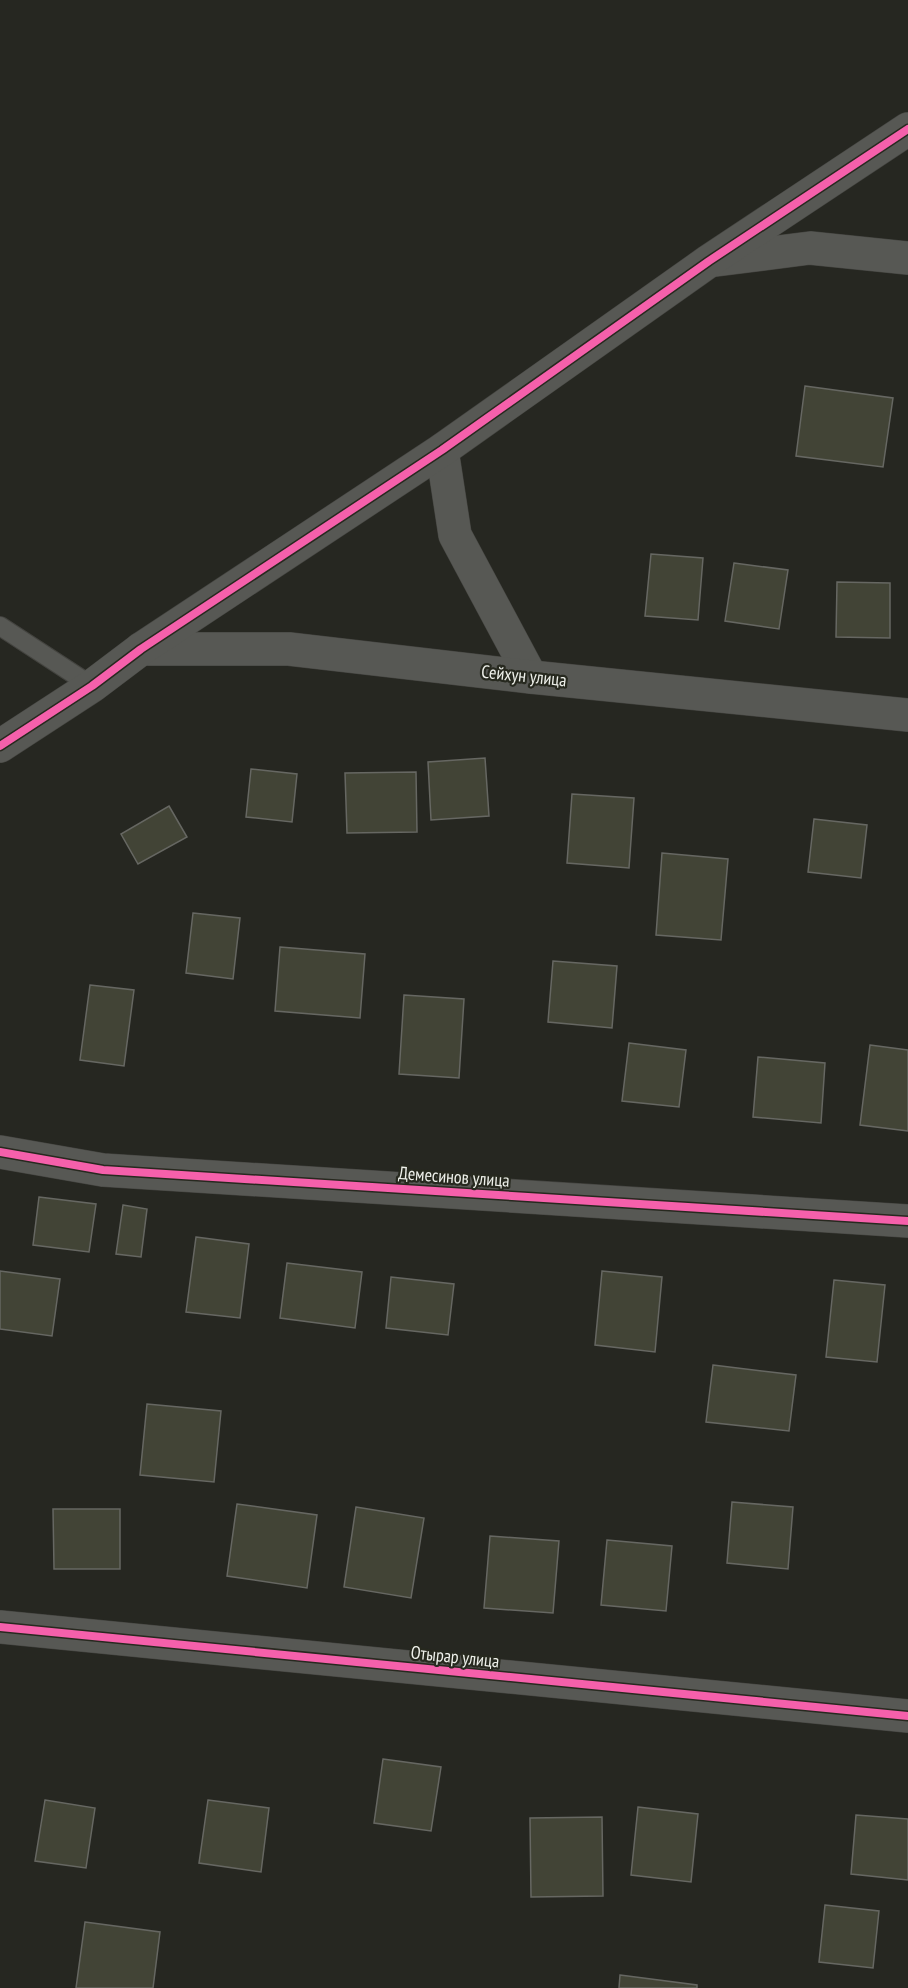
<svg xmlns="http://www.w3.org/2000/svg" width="908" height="1988" font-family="'PT Sans Narrow',sans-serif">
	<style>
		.building { fill: #424436; stroke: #666762; stroke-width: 1.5 }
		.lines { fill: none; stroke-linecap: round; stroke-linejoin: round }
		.service-casing { stroke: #444440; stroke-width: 20 }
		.minor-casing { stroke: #444440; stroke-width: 34 }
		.service { stroke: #575854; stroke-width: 18 }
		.minor { stroke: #575854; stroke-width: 33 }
		.cycleway-casing { stroke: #27291f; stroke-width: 11 }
		.cycleway { stroke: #f560ab; stroke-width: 8 }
		.labels { text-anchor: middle; stroke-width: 4.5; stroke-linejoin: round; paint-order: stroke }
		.street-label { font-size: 18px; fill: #eef0ea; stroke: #27291f }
	</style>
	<rect width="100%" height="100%" fill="#262721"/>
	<g class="building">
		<polygon points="805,386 893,398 883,467 796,456"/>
		<polygon points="651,554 703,558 698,620 645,616"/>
		<polygon points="734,563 788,570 779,629 725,621"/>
		<polygon points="837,582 890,583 890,638 836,637"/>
		<polygon points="485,758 489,816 431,820 428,762"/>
		<polygon points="251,769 297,774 292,822 246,817"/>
		<polygon points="416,772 417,832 347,833 345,773"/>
		<polygon points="572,794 634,798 629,868 567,863"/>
		<polygon points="169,806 187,837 138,864 121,834"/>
		<polygon points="814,819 867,825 861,878 808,872"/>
		<polygon points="662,853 728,859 721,940 656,935"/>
		<polygon points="193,913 240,918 233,979 186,973"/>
		<polygon points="280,947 365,954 360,1018 275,1011"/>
		<polygon points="553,961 617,966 612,1028 548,1022"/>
		<polygon points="90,985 134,990 124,1066 80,1060"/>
		<polygon points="404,995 464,999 459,1078 399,1074"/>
		<polygon points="629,1043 686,1050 679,1107 622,1101"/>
		<polygon points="870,1045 908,1050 908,1131 860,1125"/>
		<polygon points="758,1057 825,1063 821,1123 753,1117"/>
		<polygon points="39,1197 96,1204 89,1252 33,1245"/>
		<polygon points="123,1205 147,1209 141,1257 116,1254"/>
		<polygon points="196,1237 249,1244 240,1318 186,1312"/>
		<polygon points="287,1263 362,1272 355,1328 280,1318"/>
		<polygon points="0,1271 60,1279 52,1336 0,1329"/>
		<polygon points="602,1271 662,1277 655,1352 595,1345"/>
		<polygon points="391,1277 454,1284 448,1335 386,1328"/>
		<polygon points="834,1280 885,1285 877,1362 826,1357"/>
		<polygon points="713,1365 796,1375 789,1431 706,1422"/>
		<polygon points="147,1404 221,1411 214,1482 140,1475"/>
		<polygon points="732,1502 793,1507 788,1569 727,1563"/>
		<polygon points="237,1504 317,1515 307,1588 227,1576"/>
		<polygon points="356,1507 424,1518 411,1598 344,1587"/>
		<polygon points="53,1509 120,1509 120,1569 54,1569"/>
		<polygon points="490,1536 559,1541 553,1613 484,1608"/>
		<polygon points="607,1540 672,1546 666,1611 601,1605"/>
		<polygon points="383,1759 441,1767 431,1831 374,1823"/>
		<polygon points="45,1800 95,1808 86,1868 35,1861"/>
		<polygon points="208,1800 269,1808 261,1872 199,1863"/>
		<polygon points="638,1807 698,1814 691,1882 631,1875"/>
		<polygon points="856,1815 908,1819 908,1880 851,1874"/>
		<polygon points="602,1817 603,1896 531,1897 530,1818"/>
		<polygon points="825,1905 879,1911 873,1968 819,1962"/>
		<polygon points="85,1922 160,1932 153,1988 76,1988"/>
		<polygon points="620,1975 697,1985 697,1988 619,1988"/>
	</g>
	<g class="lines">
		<defs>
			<polyline id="service" points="0,626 92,686"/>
			<g id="minor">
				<polyline points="716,260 810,248 908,258"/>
				<polyline points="442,450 455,535 531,677"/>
				<polyline points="141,649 289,649 531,677 908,715"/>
				<polyline points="0,746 92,686 141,649 442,450 709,261 908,129"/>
				<polyline points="0,1152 103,1170 908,1221"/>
				<polyline points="0,1627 908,1716"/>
			</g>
		</defs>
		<use href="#service" class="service-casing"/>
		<use href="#minor" class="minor-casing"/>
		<use href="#service" class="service"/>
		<use href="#minor" class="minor"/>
		<defs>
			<g id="cycleway">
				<polyline points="0,746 92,686 141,649 442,450 709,261 908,129"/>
				<polyline points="0,1152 103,1170 908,1221"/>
				<polyline points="0,1627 908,1716"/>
			</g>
		</defs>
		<use href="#cycleway" class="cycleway-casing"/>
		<use href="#cycleway" class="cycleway"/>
	</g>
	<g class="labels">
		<g class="street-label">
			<text transform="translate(524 676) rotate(6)" y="6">Сейхун улица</text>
			<text transform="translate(454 1177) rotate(4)" y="6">Демесинов улица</text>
			<text transform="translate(455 1657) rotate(6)" y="6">Отырар улица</text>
		</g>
	</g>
</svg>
